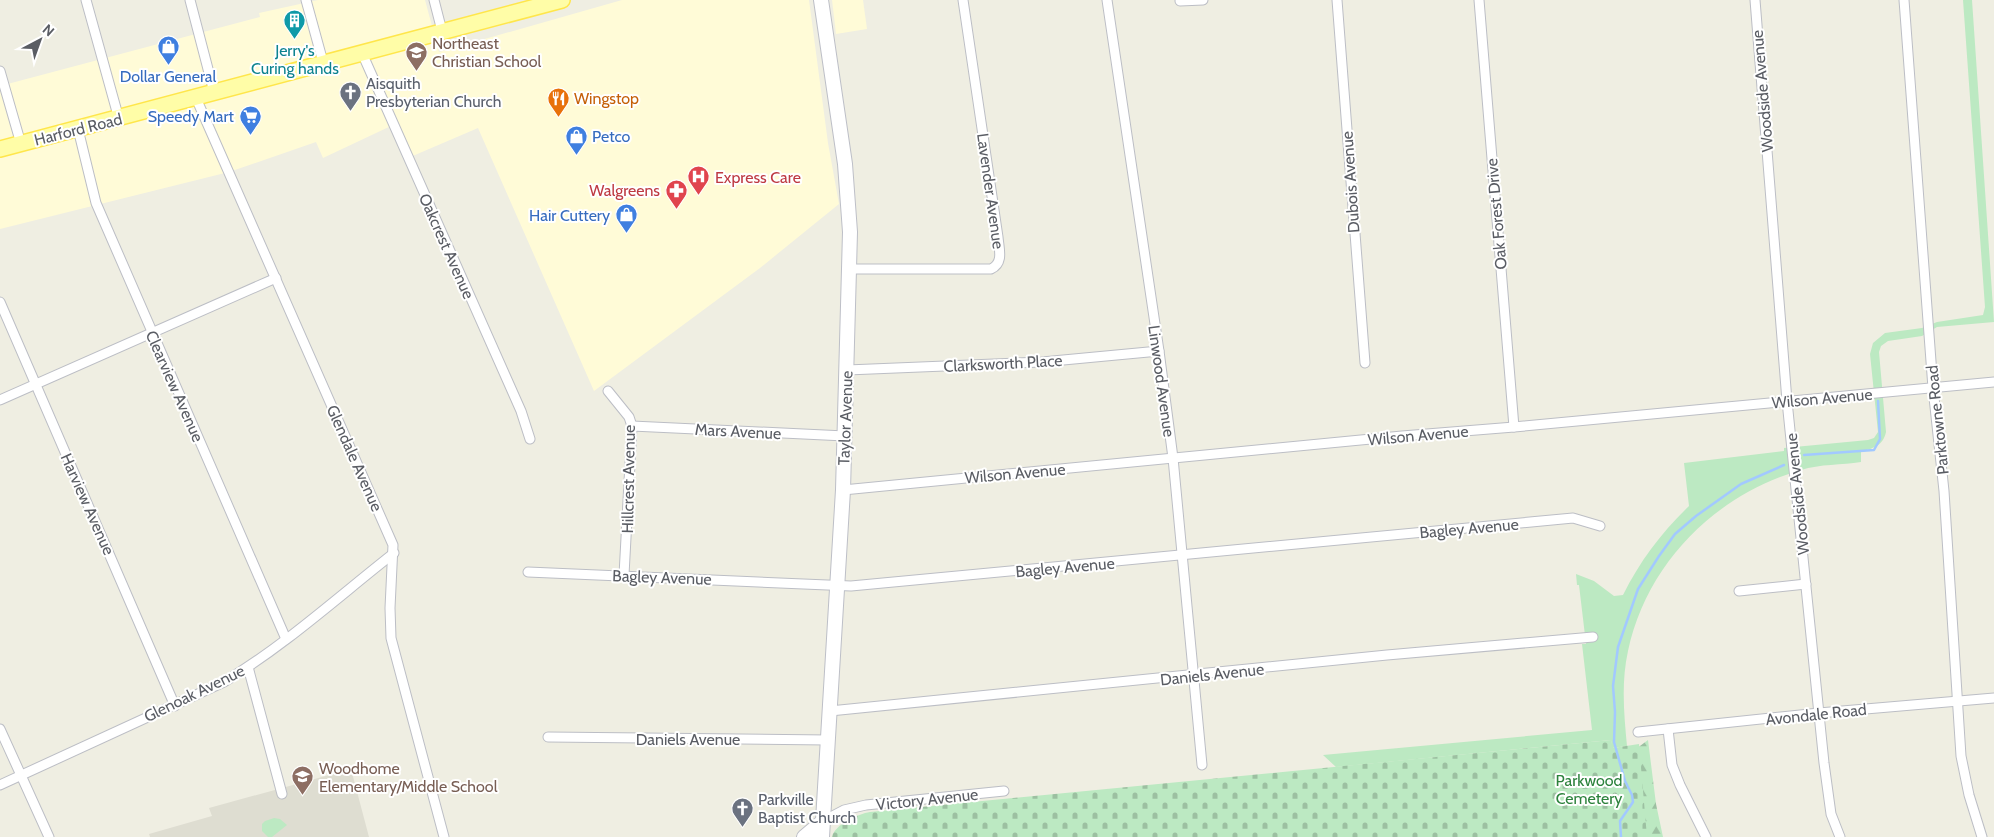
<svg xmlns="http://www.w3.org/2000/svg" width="1994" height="837" font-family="Cabin,sans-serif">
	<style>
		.commercial { fill: #fffbd7 }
		.education { fill: #deddd1 }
		.green { fill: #bce9c2 }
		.forest { fill: url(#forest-firs) }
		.cemetery { fill: url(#cemetery-stones) }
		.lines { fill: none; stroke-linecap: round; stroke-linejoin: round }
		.stream { stroke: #a2c9ff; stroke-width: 2.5 }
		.street-casing { stroke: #bcbec5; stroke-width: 11 }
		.secondary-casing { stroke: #bdbfc7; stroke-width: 16 }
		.primary-casing { stroke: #ffe64b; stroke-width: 18 }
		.street { stroke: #fff; stroke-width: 9 }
		.secondary { stroke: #fff; stroke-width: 14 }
		.primary { stroke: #fffda7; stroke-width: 15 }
		.labels { text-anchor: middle; stroke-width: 4; stroke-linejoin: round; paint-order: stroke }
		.education-label { font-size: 16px; fill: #785e54; stroke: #fff; text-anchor: start }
		.culture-label { font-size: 16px; fill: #0d838f; stroke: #fff }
		.shop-label { font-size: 16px; fill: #366cbe; stroke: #fff; text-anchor: end }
		.worship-label { font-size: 16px; fill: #5b616d; stroke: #fff; text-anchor: start }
		.street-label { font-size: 16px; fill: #5a5d64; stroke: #fff }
		.food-label { font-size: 16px; fill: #c56008; stroke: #fff; text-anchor: start }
		.health-label { font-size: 16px; fill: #be3a42; stroke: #fff; text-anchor: start }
		.park-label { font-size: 16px; fill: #2c823c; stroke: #fff }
	</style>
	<defs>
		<pattern id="forest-firs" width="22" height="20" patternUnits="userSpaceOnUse" patternTransform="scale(1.25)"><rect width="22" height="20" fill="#bce9c2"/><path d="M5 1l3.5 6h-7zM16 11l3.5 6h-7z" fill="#9cc0a1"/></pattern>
		<pattern id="cemetery-stones" width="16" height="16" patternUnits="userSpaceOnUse" patternTransform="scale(1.25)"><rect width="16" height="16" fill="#bce9c2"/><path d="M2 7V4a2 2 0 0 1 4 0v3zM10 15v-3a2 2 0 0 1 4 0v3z" fill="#9cc0a1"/></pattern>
	</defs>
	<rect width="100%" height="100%" fill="#efeee2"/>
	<g class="commercial">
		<polygon points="318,0 425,0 439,52 622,0 809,0 828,143 839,204 760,268 594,391 478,128 408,158 393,125 323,158 316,142 229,172 0,229 0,86 260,17 259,13"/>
		<polygon points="832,0 863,0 867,29 836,34"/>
	</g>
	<polygon class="education" points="351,769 369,837 150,837 149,834 212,816 209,808"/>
	<g class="green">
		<path d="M1963,0H1972L1994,322L1937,327L1922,336L1888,341L1881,346L1879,352L1886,432C1883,446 1873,448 1861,452V462C1842,465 1820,464 1801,470C1715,495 1647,563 1628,651C1621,683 1624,714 1627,746L1612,748L1611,740L1336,767L1323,755L1592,730L1582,644H1586L1579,585H1577L1576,574L1594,581L1614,596L1623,595C1640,561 1661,533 1689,506L1684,463L1784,451V448L1868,440L1874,438L1878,432L1870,354L1873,343L1885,333L1922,328L1937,322L1983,315L1985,307Z"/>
		<polygon points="274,818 280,819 287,825 272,837 268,837 262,831 262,824 265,821"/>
	</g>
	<polygon class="forest" points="1648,740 1656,804 1663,837 1604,837 1605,772"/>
	<path class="cemetery" d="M1611,740L1613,748L1639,744L1647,837H832C835,824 858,814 870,812Z"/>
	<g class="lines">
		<g class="stream">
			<polyline points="1804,455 1874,450 1880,439 1878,401"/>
			<polyline points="1621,837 1620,821 1633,802 1632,795 1625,781 1614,742 1615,712 1613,686 1618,647 1638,589 1659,556 1675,534 1696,516 1741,484 1784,465"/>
		</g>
		<defs>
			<g id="street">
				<polyline points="86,0 119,119"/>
				<polyline points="190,0 214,92"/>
				<polyline points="306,0 323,62"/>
				<polyline points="434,0 442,31"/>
				<polyline points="1107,0 1159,351 1173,458 1202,765"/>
				<polyline points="1337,0 1365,363"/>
				<polyline points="1479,0 1514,427"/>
				<polyline points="1755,0 1787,401 1824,763 1831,814 1840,837"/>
				<polyline points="1904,0 1933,388 1944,491 1961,756 1969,795 1982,837"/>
				<polyline points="1180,1 1203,0"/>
				<polyline points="362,53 521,411 530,439"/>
				<polyline points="0,71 21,144"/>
				<polyline points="196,98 393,545 390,608 391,638 444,837"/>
				<polyline points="78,129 96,203 286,639"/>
				<path d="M849,269H991C1004,263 999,249 998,237L963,0"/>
				<polyline points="0,302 175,706"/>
				<polyline points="847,370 1042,362 1159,351"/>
				<polyline points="608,391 629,417 632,426 624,575"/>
				<polyline points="0,400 276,278"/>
				<polyline points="632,426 845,436"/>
				<polyline points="843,490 1402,436 1514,427 1994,382"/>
				<polyline points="528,572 851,586 1573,518 1600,526"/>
				<polyline points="1739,591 1806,584"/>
				<polyline points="248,667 282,794"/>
				<polyline points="830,711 1387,655 1593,637"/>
				<polyline points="0,729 49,837"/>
				<polyline points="1668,729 1672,765 1680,785 1706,837"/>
				<polyline points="1638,732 1819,713 1994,698"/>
				<polyline points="548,737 828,740"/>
				<path d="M0,785L224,682C284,646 338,597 394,553"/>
				<polyline points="823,821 844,810 866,805 1004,791"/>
			</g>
			<g id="secondary">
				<polyline points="821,0 845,164 850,232 843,490 822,837"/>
				<polyline points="804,837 823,821"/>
			</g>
			<polyline id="primary" points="0,149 562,0"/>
		</defs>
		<use href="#street" class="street-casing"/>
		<use href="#secondary" class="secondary-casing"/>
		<use href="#primary" class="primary-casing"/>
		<use href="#street" class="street"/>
		<use href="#secondary" class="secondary"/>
		<use href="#primary" class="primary"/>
	</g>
	<defs>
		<symbol id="building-pin" viewBox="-11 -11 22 30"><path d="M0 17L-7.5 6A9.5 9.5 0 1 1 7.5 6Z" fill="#0f9aa8" stroke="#fff"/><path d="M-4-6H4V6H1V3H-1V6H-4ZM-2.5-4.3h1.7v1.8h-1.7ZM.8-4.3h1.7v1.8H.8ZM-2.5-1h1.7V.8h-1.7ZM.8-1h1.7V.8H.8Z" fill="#fff"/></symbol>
		<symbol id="shop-pin" viewBox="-11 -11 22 30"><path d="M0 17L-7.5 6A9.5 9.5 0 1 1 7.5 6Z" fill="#3f7fe0" stroke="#fff"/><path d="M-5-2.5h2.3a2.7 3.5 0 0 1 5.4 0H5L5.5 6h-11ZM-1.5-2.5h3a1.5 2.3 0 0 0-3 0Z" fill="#fff"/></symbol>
		<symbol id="school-pin" viewBox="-11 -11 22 30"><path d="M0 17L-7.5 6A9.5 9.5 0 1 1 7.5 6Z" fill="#8d6e63" stroke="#fff"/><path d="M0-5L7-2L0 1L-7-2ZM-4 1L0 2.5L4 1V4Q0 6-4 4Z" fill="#fff"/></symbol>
		<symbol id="church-pin" viewBox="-11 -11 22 30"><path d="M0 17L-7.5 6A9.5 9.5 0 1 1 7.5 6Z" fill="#6b7280" stroke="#fff"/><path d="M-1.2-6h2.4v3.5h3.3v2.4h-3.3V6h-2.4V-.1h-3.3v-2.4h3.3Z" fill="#fff"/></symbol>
		<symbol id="restaurant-pin" viewBox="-11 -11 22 30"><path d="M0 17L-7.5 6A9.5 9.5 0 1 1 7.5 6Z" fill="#e8710a" stroke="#fff"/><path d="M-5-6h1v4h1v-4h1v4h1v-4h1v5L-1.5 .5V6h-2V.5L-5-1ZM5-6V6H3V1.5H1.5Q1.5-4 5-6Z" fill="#fff"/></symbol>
		<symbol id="supermarket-pin" viewBox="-11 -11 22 30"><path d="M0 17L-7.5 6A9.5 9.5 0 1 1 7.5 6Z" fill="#3f7fe0" stroke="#fff"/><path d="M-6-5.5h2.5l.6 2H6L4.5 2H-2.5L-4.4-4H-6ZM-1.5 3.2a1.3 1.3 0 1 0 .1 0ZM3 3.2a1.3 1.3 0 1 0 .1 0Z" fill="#fff"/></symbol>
		<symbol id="hospital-pin" viewBox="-11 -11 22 30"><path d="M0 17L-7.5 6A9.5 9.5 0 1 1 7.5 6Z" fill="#e0444e" stroke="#fff"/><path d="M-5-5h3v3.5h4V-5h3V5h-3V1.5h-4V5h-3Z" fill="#fff"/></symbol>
		<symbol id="pharmacy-pin" viewBox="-11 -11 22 30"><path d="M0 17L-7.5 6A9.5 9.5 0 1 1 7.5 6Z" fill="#e0444e" stroke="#fff"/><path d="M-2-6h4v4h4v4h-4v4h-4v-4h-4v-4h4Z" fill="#fff"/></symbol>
	</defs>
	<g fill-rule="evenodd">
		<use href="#building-pin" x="282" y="8" width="25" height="34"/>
		<use href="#shop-pin" x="156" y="34" width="25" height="34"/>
		<use href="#school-pin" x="404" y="40" width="25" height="34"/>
		<use href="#church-pin" x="338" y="80" width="25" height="34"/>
		<use href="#restaurant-pin" x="546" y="86" width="25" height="34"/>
		<use href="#supermarket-pin" x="238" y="104" width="25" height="34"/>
		<use href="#shop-pin" x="564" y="124" width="25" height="34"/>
		<use href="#hospital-pin" x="686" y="164" width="25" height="34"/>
		<use href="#pharmacy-pin" x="664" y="178" width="25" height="34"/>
		<use href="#shop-pin" x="614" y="202" width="25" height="34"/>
		<use href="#school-pin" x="290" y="764" width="25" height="34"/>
		<use href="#church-pin" x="730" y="796" width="25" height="34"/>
	</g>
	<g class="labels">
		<g class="education-label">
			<text x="432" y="49">Northeast<tspan x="432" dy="18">Christian School</tspan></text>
			<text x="319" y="774">Woodhome<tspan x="319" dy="18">Elementary/Middle School</tspan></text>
		</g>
		<g class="culture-label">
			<text x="295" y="56">Jerry's<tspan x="295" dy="18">Curing hands</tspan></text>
		</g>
		<g class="shop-label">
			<text x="168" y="82" text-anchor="middle">Dollar General</text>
			<text x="234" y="122">Speedy Mart</text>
			<text x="592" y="142" text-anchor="start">Petco</text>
			<text x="610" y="221">Hair Cuttery</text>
		</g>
		<g class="worship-label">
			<text x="366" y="89">Aisquith<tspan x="366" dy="18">Presbyterian Church</tspan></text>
			<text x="758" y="805">Parkville<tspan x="758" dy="18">Baptist Church</tspan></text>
		</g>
		<g class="street-label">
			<text transform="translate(1762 91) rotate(-95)" y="6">Woodside Avenue</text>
			<text transform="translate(78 129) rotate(-14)" y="6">Harford Road</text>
			<text transform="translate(1350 182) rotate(-94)" y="6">Dubois Avenue</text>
			<text transform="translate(991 191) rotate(82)" y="6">Lavender Avenue</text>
			<text transform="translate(1496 214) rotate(-95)" y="6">Oak Forest Drive</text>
			<text transform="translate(447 246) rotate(66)" y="6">Oakcrest Avenue</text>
			<text transform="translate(1003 363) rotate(-3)" y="6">Clarksworth Place</text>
			<text transform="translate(1162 381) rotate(82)" y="6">Linwood Avenue</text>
			<text transform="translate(175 386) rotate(66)" y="6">Clearview Avenue</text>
			<text transform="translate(1822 398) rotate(-5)" y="6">Wilson Avenue</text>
			<text transform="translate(845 418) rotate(-88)" y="6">Taylor Avenue</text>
			<text transform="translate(1937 420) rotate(-96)" y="6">Parktowne Road</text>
			<text transform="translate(738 431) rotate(3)" y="6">Mars Avenue</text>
			<text transform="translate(1418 435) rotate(-5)" y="6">Wilson Avenue</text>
			<text transform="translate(355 458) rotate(66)" y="6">Glendale Avenue</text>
			<text transform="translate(1015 473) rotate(-5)" y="6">Wilson Avenue</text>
			<text transform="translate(628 479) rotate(-89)" y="6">Hillcrest Avenue</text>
			<text transform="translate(1797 494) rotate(-96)" y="6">Woodside Avenue</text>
			<text transform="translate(88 504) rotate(66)" y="6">Harview Avenue</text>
			<text transform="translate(1469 528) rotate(-5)" y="6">Bagley Avenue</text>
			<text transform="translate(1065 567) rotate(-5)" y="6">Bagley Avenue</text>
			<text transform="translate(662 577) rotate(2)" y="6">Bagley Avenue</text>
			<text transform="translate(1212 674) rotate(-6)" y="6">Daniels Avenue</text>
			<text transform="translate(194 693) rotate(-26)" y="6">Glenoak Avenue</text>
			<text transform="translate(1816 714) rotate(-6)" y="6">Avondale Road</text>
			<text x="688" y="745">Daniels Avenue</text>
			<text transform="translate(927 799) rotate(-6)" y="6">Victory Avenue</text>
		</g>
		<g class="food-label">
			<text x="574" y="104">Wingstop</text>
		</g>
		<g class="health-label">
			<text x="715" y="183">Express Care</text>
			<text x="660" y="196" text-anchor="end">Walgreens</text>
		</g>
		<g class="park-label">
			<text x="1589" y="786">Parkwood<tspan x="1589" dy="18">Cemetery</tspan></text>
		</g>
	</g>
	<g transform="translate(40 40) rotate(41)" stroke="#ffffff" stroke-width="4" paint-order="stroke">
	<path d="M0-4L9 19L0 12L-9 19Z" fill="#5a5d64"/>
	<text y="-8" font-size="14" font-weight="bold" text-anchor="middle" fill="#5a5d64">N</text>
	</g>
</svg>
